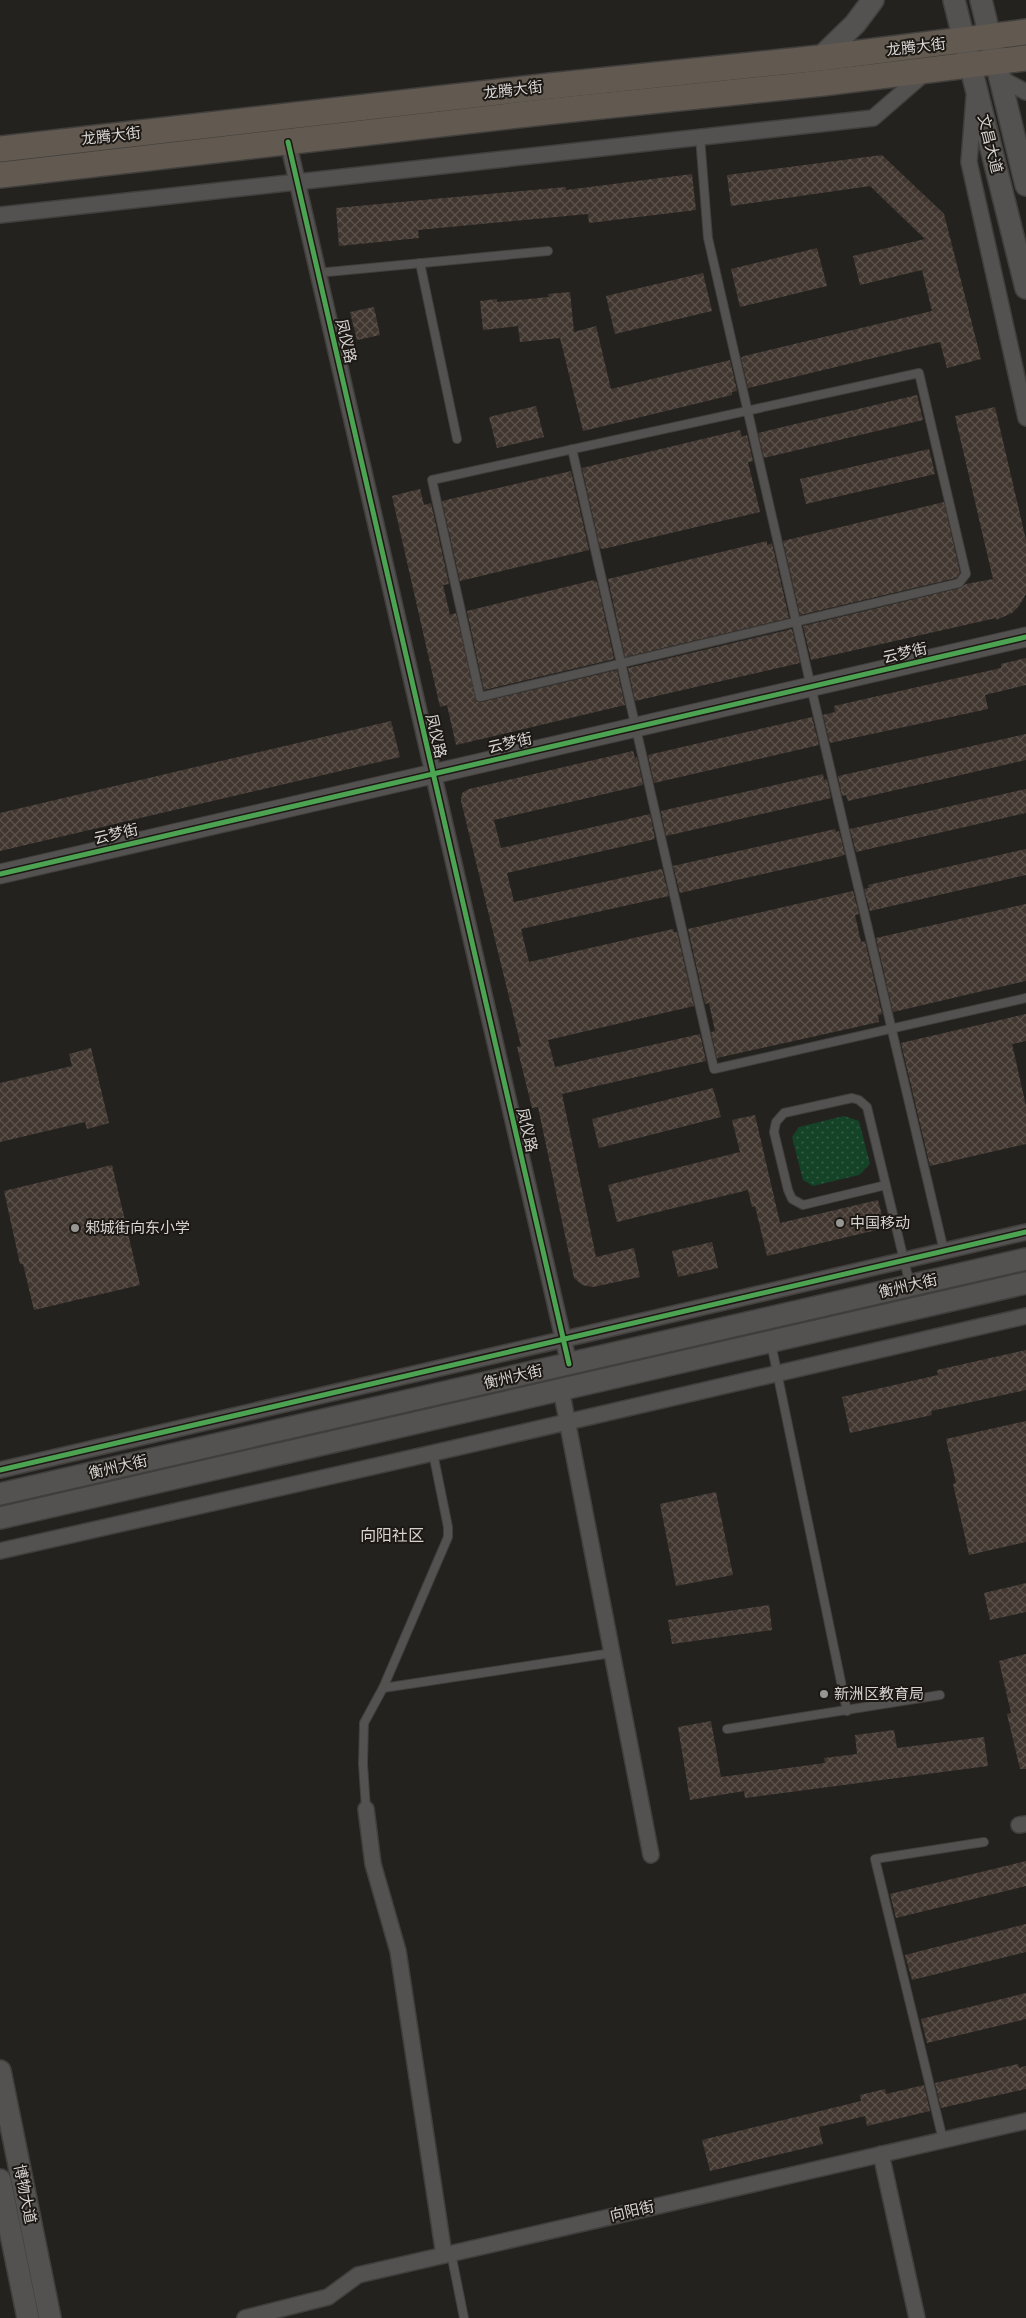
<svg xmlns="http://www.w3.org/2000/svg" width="1026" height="2318" font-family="Merriweather,'Noto Sans SC',serif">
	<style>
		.green { fill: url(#green-dots) }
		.building { fill: url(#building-cross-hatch) }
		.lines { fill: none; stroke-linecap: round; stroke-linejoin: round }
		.service-casing { stroke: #413f3d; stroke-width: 10 }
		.minor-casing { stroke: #413f3d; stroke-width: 18 }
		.tertiary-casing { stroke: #413f3d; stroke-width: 21 }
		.secondary-casing { stroke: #413f3d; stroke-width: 24 }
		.trunk-casing { stroke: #413f3d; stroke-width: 28 }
		.service { stroke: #545250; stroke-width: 8 }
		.minor { stroke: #545250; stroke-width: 15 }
		.tertiary { stroke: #545250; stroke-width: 19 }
		.secondary { stroke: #545250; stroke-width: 21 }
		.trunk { stroke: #625a50; stroke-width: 25 }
		.cycleway-casing { stroke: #1c1814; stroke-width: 8 }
		.cycleway { stroke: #4ca352; stroke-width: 5 }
		.poi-dot { fill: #989693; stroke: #1c1814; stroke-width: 2 }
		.labels { text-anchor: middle; stroke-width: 4; stroke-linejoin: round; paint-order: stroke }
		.street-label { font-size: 15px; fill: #d7d4d2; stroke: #1c1814 }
		.poi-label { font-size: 15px; fill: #d7d4d2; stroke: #1c1814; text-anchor: start }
		.neighbourhood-label { font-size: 16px; fill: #d9d3cd; stroke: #1c1814 }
	</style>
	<defs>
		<pattern id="green-dots" width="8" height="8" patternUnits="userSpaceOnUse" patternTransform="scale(1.25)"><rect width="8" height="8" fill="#144328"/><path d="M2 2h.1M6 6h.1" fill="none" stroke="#355d46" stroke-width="1.8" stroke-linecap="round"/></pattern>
		<pattern id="building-cross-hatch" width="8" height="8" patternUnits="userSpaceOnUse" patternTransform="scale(1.25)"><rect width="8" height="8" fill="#413730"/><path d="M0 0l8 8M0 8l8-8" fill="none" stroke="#5c534d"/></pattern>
	</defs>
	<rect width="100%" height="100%" fill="#24221f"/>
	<polygon class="green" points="844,1116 859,1121 870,1164 859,1175 813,1186 803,1180 792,1137 799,1127"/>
	<g class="building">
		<polygon points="882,155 944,214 981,359 947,368 940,342 748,388 741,358 744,356 932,311 922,270 860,285 853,256 925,239 870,186 731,206 727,175"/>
		<polygon points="692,174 696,210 589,223 588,214 418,230 419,238 339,246 336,208 566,187 566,190"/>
		<polygon points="817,248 827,286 740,307 731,269"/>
		<polygon points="703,273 712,311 615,334 606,296"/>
		<polygon points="570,292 574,332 596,326 611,389 730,360 737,391 732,392 732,395 583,431 560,338 520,342 518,326 483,330 480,301 497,299 497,302 549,297 548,294"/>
		<polygon points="374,307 380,335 357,340 350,312"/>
		<polygon points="917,395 923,420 764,458 758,433"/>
		<polygon points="536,406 544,437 497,448 489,417"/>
		<polygon points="995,407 1026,540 1026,594 1019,606 1012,613 996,620 996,618 811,660 803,626 960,588 966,584 993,579 955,416"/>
		<polygon points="740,430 742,437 747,435 753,461 748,462 760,512 603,549 600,548 582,468"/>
		<polygon points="929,449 935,474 806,504 800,479"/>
		<polygon points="571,471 589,550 460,581 442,501"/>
		<polygon points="420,489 424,505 431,503 449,584 443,585 450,615 456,613 476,701 481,702 617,670 625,705 456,745 447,705 440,707 392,496"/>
		<polygon points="944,502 960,573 956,578 800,615 783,541"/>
		<polygon points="767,541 767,545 772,543 789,618 625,657 608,579"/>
		<polygon points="594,580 597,582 614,659 484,690 467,611"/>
		<polygon points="792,629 800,663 635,701 628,668"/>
		<polygon points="1026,658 1026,685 985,695 988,709 830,743 823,715 835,712 834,706 1001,668 1001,664"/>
		<polygon points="812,717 819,745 654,783 648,755"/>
		<polygon points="391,721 400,757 0,851 0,813"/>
		<polygon points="1026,734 1026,760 848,801 846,795 842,796 838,776"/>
		<polygon points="633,751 635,758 637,757 643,785 494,820 501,848 650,814 655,839 507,873 514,902 662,869 669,896 521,929 529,962 673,929 674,932 677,932 694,1006 548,1040 555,1067 700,1034 706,1061 562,1094 596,1257 634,1248 640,1277 593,1287 582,1285 574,1278 538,1107 532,1108 517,1047 521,1046 461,801 462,793 469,789"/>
		<polygon points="823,774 824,780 827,779 831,798 666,836 661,811"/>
		<polygon points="1026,789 1026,813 856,852 850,829"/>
		<polygon points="835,829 836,832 839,831 845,854 842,856 680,893 673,866"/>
		<polygon points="1026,849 1026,875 870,911 864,889 869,888 868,885"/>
		<polygon points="853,891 859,914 855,915 861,942 865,941 882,1014 878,1015 879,1022 717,1058 711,1032 715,1031 709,1003 705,1004 688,929"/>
		<polygon points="1026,904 1026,981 893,1012 876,938"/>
		<polygon points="1026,1014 1026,1041 1012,1044 1026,1106 1026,1144 930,1166 901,1043"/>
		<polygon points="91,1048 109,1123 87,1129 85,1122 0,1142 0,1083 72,1066 69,1054"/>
		<polygon points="713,1088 721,1117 599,1148 592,1119"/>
		<polygon points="755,1115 780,1223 878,1200 885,1228 767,1256 755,1206 752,1207 748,1190 617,1222 608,1185 740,1152 732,1120"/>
		<polygon points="112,1165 140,1285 34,1310 23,1264 20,1264 4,1191"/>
		<polygon points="712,1242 718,1268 678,1277 672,1251"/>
		<polygon points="1026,1350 1026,1390 931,1411 932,1415 850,1433 842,1397 938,1375 937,1370"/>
		<polygon points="1026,1421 1026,1542 969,1555 953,1484 956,1483 946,1439"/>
		<polygon points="716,1492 733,1575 676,1586 660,1504"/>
		<polygon points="1026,1583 1026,1612 990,1620 984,1593"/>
		<polygon points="769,1605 772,1630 672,1644 668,1620"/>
		<polygon points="1026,1654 1026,1769 1020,1769 1007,1714 1011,1713 999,1661"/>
		<polygon points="711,1721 721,1777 825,1763 824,1758 857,1754 855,1735 894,1730 897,1748 984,1737 988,1766 745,1798 744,1791 690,1800 678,1727"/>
		<polygon points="1026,1861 1026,1886 896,1918 890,1894"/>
		<polygon points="1026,1924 1026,1952 912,1980 905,1955"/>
		<polygon points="1026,1993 1026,2019 927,2043 921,2019"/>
		<polygon points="1018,2064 1019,2068 1026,2066 1026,2089 941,2108 935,2083"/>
		<polygon points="924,2085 930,2111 867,2126 865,2116 819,2127 823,2144 710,2171 702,2140 861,2101 860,2095 885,2089 886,2094"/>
	</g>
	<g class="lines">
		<defs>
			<g id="service">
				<polyline points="700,137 708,238 811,687 944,1251"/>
				<polyline points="420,263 457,439"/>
				<polyline points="317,273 548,251"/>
				<polygon points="919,373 966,574 959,583 480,697 432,480"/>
				<polyline points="572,449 714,1069 1026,998"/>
				<polyline points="886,1185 803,1205 792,1199 788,1190 774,1132 776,1122 784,1113 852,1098 859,1100 867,1107 910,1285"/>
				<polyline points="771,1343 847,1711"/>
				<polyline points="383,1688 448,1537 448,1527 433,1453"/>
				<polyline points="727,1729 940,1695"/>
				<polyline points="366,1809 363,1764 364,1723 383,1688 612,1653"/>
				<polyline points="943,2140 875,1859 984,1842"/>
				<polyline points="451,2253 464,2318"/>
			</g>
			<g id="minor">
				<polyline points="1000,78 1026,92"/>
				<polyline points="974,98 969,162 1026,418"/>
				<polyline points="288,142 569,1364"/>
				<polyline points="0,215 873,118 926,72"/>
				<polyline points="561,1389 651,1855"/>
				<polyline points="0,1470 1026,1232"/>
				<polyline points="0,1551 433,1453 1026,1316"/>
				<polyline points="366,1809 373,1864 398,1951 444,2255"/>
				<polyline points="1019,1825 1026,1824"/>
				<polyline points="881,2154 917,2318"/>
				<polyline points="245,2318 328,2297 358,2275 1026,2121"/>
			</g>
			<polyline id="tertiary" points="0,874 1026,637"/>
			<g id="secondary">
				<polyline points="954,0 1026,288"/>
				<polyline points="981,0 1026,185"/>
				<polyline points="820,58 855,24 873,0"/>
				<polyline points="0,1494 1026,1259"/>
				<polyline points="0,1518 1026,1283"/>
				<polyline points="0,2071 50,2318"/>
				<polyline points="0,2180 28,2318"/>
			</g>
			<g id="trunk">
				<polyline points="0,149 550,86 820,58 1026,32"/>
				<polyline points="0,175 553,111 823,83 1026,58"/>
			</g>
		</defs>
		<use href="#service" class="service-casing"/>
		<use href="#minor" class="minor-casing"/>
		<use href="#tertiary" class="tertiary-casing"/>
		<use href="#secondary" class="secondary-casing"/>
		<use href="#trunk" class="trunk-casing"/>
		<use href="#service" class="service"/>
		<use href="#minor" class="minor"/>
		<use href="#tertiary" class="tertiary"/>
		<use href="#secondary" class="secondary"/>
		<use href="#trunk" class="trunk"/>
		<defs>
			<g id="cycleway">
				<polyline points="288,142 569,1364"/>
				<polyline points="0,874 1026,637"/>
				<polyline points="0,1470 1026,1232"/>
			</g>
		</defs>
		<use href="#cycleway" class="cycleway-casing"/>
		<use href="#cycleway" class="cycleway"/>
	</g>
	<g class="poi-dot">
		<circle cx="840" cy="1223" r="5"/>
		<circle cx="75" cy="1228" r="5"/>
		<circle cx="824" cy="1694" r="5"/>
	</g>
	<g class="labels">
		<g class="street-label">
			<text transform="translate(916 47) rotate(-7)" y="5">龙腾大街</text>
			<text transform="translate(513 90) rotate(-7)" y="5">龙腾大街</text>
			<text transform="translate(111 136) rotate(-7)" y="5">龙腾大街</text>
			<text transform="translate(990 144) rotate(76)" y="5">文昌大道</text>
			<text transform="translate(346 341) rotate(77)" y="5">凤仪路</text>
			<text transform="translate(905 653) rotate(-13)" y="5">云梦街</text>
			<text transform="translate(436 736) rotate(77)" y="5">凤仪路</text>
			<text transform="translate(510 743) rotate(-13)" y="5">云梦街</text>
			<text transform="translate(116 834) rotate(-13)" y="5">云梦街</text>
			<text transform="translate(527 1130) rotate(77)" y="5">凤仪路</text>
			<text transform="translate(908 1286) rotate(-13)" y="5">衡州大街</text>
			<text transform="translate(513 1377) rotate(-13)" y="5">衡州大街</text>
			<text transform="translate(118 1467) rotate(-13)" y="5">衡州大街</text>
			<text transform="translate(25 2194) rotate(79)" y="5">博物大道</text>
			<text transform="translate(632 2211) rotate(-13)" y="5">向阳街</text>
		</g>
		<g class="poi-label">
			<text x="850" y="1228">中国移动</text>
			<text x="85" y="1233">邾城街向东小学</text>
			<text x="834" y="1699">新洲区教育局</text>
		</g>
		<g class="neighbourhood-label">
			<text x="392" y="1541">向阳社区</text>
		</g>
	</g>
</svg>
